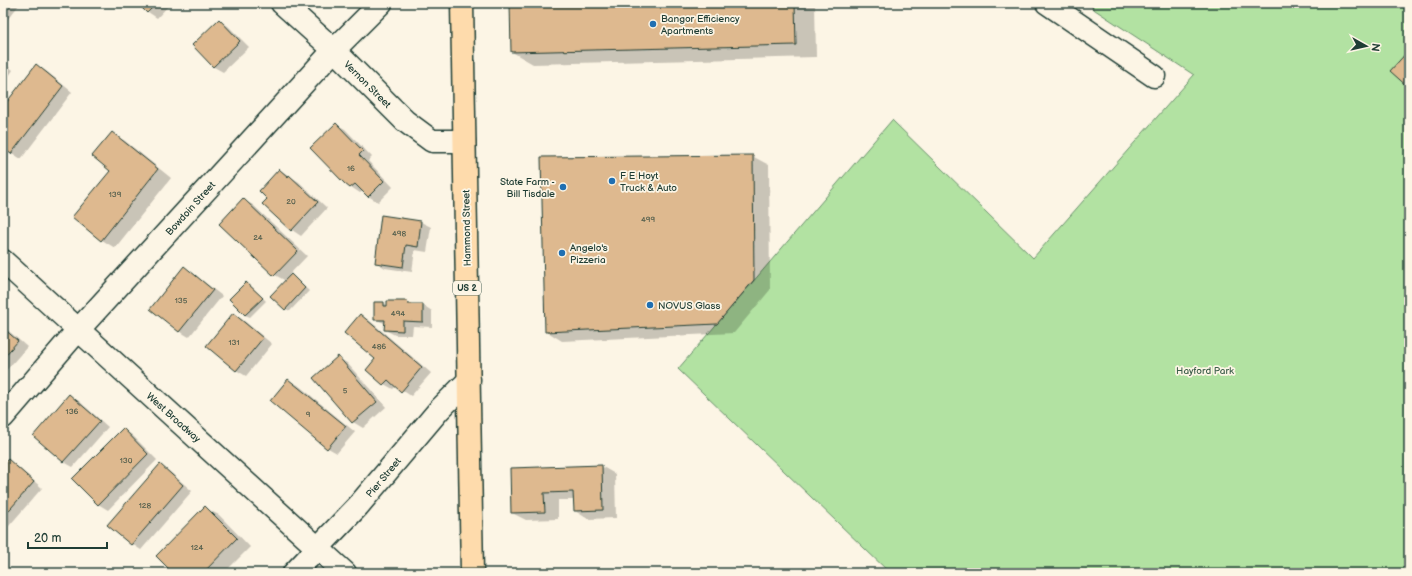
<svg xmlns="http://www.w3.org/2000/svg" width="1412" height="576" font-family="'Balsamiq Sans',sans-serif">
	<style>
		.green { fill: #b2e2a2; stroke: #68906b }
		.shadow { fill: #0003 }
		.building { fill: #deb98f; stroke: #1f3d34 }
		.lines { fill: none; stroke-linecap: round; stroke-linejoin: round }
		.minor-casing { stroke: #1f3d34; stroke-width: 25 }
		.primary-casing { stroke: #1f3d34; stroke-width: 25 }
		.minor { stroke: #fcf5e5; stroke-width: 22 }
		.primary { stroke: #fedbac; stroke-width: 22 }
		.poi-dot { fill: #1f6fb2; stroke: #fcf5e5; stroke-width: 1.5 }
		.labels { text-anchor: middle; stroke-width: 3.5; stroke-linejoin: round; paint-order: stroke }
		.number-label { font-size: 8px; fill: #4f5c4b }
		.shield { fill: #fcf5e5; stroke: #617469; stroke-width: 1 }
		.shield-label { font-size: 9px; font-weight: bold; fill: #1f3d34 }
		.poi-label { font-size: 10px; fill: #1f3d34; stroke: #fcf5e5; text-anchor: start }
		.street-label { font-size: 10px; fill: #1f3d34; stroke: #fcf5e5 }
		.park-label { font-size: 10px; fill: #3c5e4a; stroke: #fcf5e5 }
	</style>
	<rect width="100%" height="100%" fill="#fcf5e5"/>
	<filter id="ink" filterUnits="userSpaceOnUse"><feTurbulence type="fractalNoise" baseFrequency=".025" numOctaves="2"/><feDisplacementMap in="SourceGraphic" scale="8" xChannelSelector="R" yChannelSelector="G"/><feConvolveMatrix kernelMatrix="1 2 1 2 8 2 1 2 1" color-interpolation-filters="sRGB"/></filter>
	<g filter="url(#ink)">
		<polygon class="green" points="1095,3 1409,3 1409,573 890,573 678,369 892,120 1033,258 1194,75 1092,8"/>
		<g class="shadow">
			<polygon points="3,3 17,3 19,5 3,25"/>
			<polygon points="138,3 171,3 157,18 148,12"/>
			<polygon points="511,3 815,3 816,57 533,64 512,52"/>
			<polygon points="219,20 228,26 249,47 223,72 214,67 193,45"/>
			<polygon points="3,63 13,70 3,85"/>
			<polygon points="36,66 46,71 72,92 21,159 3,147 3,109"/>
			<polygon points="336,124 345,129 372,157 368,161 393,187 378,202 368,196 363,191 360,193 351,187 312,148"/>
			<polygon points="112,133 125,141 171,178 115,248 102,240 111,171"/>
			<polygon points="752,156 769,165 770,290 734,333 562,341 546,331"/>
			<polygon points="280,170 299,182 327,208 301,236 292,230 269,199"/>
			<polygon points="243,200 253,205 307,256 289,275 295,278 309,291 290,311 286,309 286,281 275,275"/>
			<polygon points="382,216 421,222 431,227 427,252 415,250 412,272 385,268 376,262"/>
			<polygon points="184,268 193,273 222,296 189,337 179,331 151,309"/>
			<polygon points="246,283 251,286 266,301 250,317 245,315 230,299"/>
			<polygon points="407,302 411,305 423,305 432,311 432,327 413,326 412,335 395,335 385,330 386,324 375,319 384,303 388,306"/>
			<polygon points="233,314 243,320 272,344 246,376 236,370"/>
			<polygon points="361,315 370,321 431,373 411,396 396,386 393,389 384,384 377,359"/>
			<polygon points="3,326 27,347 3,374"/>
			<polygon points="338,358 347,363 386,407 363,428 353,422 314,378"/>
			<polygon points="288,380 298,385 355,432 337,453 328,448"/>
			<polygon points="70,396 79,401 108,427 73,467 64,462 35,436"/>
			<polygon points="123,429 132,435 157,460 108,510 98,504"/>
			<polygon points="8,461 17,466 42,488 8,527 3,524 3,466"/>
			<polygon points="160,465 169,471 192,491 141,550 132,544"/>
			<polygon points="601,466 615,474 616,518 588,519 575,511 574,500 558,500 558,519 526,520 512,513 511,469"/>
			<polygon points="205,508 219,515 250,547 224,573 174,573"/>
		</g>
		<g class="building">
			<polygon points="137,3 157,3 147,13"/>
			<polygon points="510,3 795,3 796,45 511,52"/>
			<polygon points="219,19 240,41 213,67 192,45"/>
			<polygon points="1409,50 1409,88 1390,71"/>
			<polygon points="36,64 63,86 11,154 3,148 3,107"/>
			<polygon points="336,123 363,151 359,155 384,181 368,197 355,184 350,188 345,184 310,148"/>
			<polygon points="112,132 158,169 101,241 72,217 110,171 92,156"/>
			<polygon points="753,155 754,280 717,324 545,332 541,157"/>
			<polygon points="279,169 288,177 289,175 318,202 291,231 262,204 267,199 259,191"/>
			<polygon points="243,198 298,251 274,276 219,224"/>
			<polygon points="381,215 421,221 418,247 406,245 403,267 375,263"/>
			<polygon points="184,266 213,290 179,332 150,309"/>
			<polygon points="291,274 305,288 285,310 270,296"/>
			<polygon points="246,282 263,298 245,315 229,299"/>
			<polygon points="387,301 407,301 408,304 423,304 423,322 403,321 403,331 384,330 385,320 374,320 374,302 384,302 384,306 387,306"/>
			<polygon points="233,313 263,338 236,371 206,346"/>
			<polygon points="360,314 422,367 401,392 388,380 383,385 366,370 375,359 344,333"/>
			<polygon points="3,328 18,341 3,358"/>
			<polygon points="338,356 377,402 352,423 313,378"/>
			<polygon points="288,379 346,426 327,449 270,401"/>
			<polygon points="69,394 100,421 63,462 33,436"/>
			<polygon points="123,428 148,454 98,505 72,479"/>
			<polygon points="8,459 34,482 3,517 3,465"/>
			<polygon points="160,464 183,485 131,545 107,525"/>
			<polygon points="602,465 603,510 574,511 573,492 544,493 545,512 511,513 510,468"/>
			<polygon points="205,506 237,538 203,573 173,573 156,556"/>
		</g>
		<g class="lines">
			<defs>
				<g id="minor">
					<polyline points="282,3 334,50 405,121 432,141 464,141"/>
					<polyline points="1047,3 1154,76"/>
					<polyline points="3,261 345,573"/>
					<polyline points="3,417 78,330 334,50 381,3"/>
					<polyline points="294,573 358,506 439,410 469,380"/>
				</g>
				<polyline id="primary" points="462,3 472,573"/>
			</defs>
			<use href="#minor" class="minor-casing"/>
			<use href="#primary" class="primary-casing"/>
			<use href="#minor" class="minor"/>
			<use href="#primary" class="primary"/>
		</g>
	</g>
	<g class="poi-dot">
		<circle cx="653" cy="24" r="4"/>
		<circle cx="612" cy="181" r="4"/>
		<circle cx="563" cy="187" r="4"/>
		<circle cx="562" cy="253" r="4"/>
		<circle cx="650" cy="305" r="4"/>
	</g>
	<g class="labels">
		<g class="number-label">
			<text x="351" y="171">16</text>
			<text x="115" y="197">139</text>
			<text x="291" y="204">20</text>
			<text x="648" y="222">499</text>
			<text x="399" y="236">498</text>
			<text x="258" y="240">24</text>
			<text x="181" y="303">135</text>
			<text x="398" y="316">494</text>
			<text x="234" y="345">131</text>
			<text x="379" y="349">486</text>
			<text x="345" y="393">5</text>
			<text x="72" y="414">136</text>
			<text x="308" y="417">9</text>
			<text x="126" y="463">130</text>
			<text x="145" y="508">128</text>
			<text x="197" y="550">124</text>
		</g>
		<rect class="shield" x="453" y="281" width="28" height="14" rx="3"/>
		<g class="shield-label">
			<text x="467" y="291">US 2</text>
		</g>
		<g class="poi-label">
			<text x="661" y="22">Bangor Efficiency<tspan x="661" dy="12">Apartments</tspan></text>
			<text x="620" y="179">F E Hoyt<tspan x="620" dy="12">Truck &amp; Auto</tspan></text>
			<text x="555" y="185" text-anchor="end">State Farm -<tspan x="555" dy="12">Bill Tisdale</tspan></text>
			<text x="570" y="251">Angelo's<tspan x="570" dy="12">Pizzeria</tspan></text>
			<text x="658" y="309">NOVUS Glass</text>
		</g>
		<g class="street-label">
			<text transform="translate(368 84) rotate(45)" y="4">Vernon Street</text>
			<text transform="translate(190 208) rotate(-48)" y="4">Bowdoin Street</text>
			<text transform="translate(466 228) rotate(-91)" y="4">Hammond Street</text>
			<text transform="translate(174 417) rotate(42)" y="4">West Broadway</text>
			<text transform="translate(383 477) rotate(-50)" y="4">Pier Street</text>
		</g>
		<g class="park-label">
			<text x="1205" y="374">Hayford Park</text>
		</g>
	</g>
	<rect width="1412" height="576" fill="none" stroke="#fcf5e5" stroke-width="16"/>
	<rect x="8" y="8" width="1396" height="560" fill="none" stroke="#1f3d34" stroke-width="1.5" filter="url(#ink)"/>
	<g transform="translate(1366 46) rotate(98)" stroke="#fcf5e5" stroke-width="3" paint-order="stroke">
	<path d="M0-3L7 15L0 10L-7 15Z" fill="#1f3d34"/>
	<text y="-6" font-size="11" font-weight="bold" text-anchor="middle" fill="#1f3d34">N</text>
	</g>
	<path d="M28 542v6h79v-6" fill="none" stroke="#1f3d34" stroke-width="2"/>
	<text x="34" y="542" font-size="12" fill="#1f3d34" stroke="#fcf5e5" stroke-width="3" paint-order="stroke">20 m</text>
</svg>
